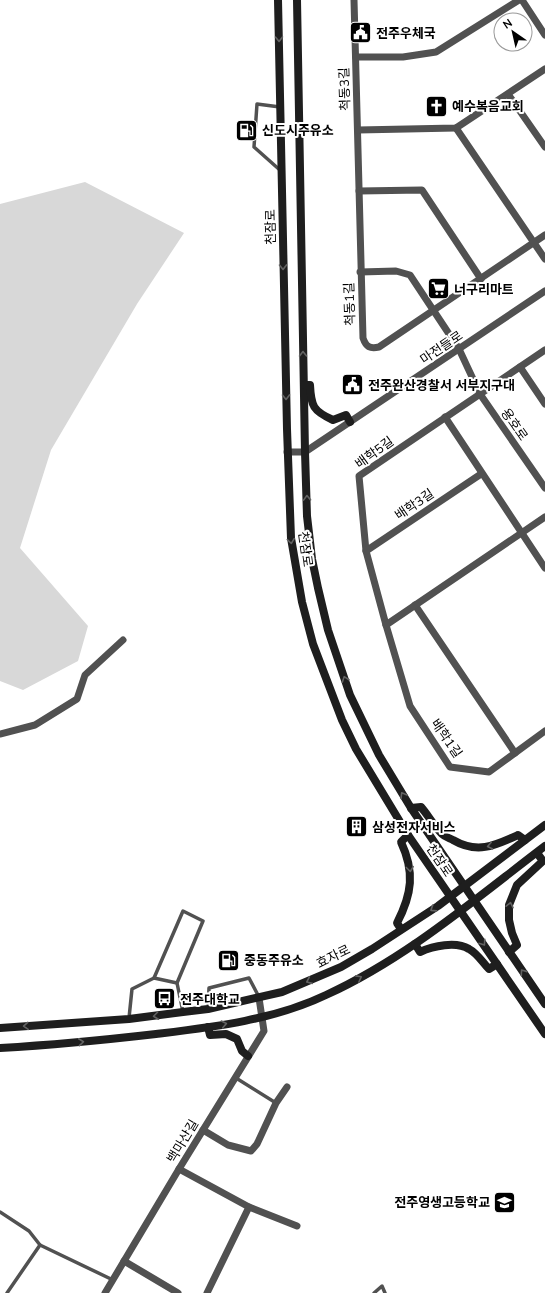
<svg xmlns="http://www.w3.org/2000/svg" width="545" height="1293" font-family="'Nunito Sans','Noto Sans KR',sans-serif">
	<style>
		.green { fill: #d8d8d8 }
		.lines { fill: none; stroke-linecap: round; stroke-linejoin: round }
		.lane { stroke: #515151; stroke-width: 3.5 }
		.street { stroke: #515151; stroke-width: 7 }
		.secondary { stroke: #1e1e1e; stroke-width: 8 }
		.oneway { stroke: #626262 }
		.labels { text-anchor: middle; stroke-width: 4; stroke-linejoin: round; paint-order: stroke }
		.poi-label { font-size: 13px; font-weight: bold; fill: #000; stroke: #fff; text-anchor: start }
		.street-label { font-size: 13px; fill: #000; stroke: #fff }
	</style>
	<rect width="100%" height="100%" fill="#fff"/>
	<polygon class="green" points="85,182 184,233 137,304 51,450 20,548 88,626 78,661 23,690 0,681 0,204"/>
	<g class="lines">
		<g class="lane">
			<polyline points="280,107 257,104 254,147 281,171"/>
			<polyline points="154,978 177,983"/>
			<polyline points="208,1009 209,988 249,978 259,997"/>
			<polyline points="129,1018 132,989 154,978 183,911 203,921 177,983 183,1012"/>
			<polyline points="236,1078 276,1103"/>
			<polyline points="0,1212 29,1231 40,1245 113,1280"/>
			<polyline points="7,1293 40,1245"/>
			<polyline points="374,1293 382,1286 385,1293"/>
		</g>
		<g class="street">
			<path d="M354,0L363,338C366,347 370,349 379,347L545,235"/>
			<polyline points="522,0 545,35"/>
			<polyline points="356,57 403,57 436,52 519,0"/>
			<polyline points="508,94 545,147"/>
			<polyline points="456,128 545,259"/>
			<polyline points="358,130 456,128 545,69"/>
			<polyline points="359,191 422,190 481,279"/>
			<polyline points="360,272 396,271 410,275 459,349 480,394 545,488"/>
			<polyline points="545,350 359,476 366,551 386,625 410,706 450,767 489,772 545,731"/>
			<polyline points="520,367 545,404"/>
			<polyline points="445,417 545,568"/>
			<polyline points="287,452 305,452 545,291"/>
			<polyline points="366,551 481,474"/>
			<polyline points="415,605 515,753"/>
			<polyline points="386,625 545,517"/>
			<polyline points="0,734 35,725 77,699 85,675 123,640"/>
			<polyline points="203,1130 228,1145 251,1151 257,1144 276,1103 287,1087"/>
			<polyline points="179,1169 249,1207"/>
			<polyline points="124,1261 178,1293"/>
			<polyline points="105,1293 179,1169 264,1031 259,998"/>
			<polyline points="207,1293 249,1207 297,1226"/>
		</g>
		<g class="secondary">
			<polyline points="278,0 287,429 291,538 302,602 313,644 342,720 356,749 408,835 545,1034"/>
			<polyline points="297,0 305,452 307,516 312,559 318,588 328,630 350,695 379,755 411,808 545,1004"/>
			<path d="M304,385H310C311,406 313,411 333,420L346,415L350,422"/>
			<path d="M411,808L421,807C428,815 434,826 442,834C445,837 449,838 453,840C477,854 494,846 518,835L525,840"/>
			<path d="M401,929L397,923C412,894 415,872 401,842L408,835"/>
			<path d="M415,944L420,952C433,946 456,941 469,949C477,953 483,963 489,969L497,964"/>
			<polyline points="509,952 517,945 512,933 509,920 509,905 517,885 543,861 537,853"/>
			<polyline points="208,1027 210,1035 226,1034 237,1039 242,1051 248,1056"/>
			<polyline points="0,1028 129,1019 183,1012 208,1009 282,992 341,967 372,949 438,906 545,825"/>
			<path d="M0,1048C52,1045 104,1040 156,1034C213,1027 274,1020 326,995C407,958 475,899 545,846"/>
		</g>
	</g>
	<defs><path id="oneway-chevron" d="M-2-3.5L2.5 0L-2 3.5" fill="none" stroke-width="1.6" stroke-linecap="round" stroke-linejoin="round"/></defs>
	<g class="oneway">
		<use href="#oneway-chevron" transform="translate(279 39) rotate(89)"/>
		<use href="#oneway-chevron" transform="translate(283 267) rotate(89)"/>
		<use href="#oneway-chevron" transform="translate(303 354) rotate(-91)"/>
		<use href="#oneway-chevron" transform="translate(286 397) rotate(89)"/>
		<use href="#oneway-chevron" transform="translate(307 498) rotate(-92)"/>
		<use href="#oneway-chevron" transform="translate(291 541) rotate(82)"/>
		<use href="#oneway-chevron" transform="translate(345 679) rotate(-109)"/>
		<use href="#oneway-chevron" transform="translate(403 795) rotate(-121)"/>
		<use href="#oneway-chevron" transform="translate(490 846) rotate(168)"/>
		<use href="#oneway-chevron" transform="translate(410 869) rotate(83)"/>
		<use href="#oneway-chevron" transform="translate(510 905) rotate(-78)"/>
		<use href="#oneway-chevron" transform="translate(433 909) rotate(147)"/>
		<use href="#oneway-chevron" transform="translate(483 943) rotate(56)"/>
		<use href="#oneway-chevron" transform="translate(523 972) rotate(-125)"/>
		<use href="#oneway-chevron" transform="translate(359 978) rotate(-28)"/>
		<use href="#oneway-chevron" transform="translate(309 981) rotate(156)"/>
		<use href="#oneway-chevron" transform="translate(156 1016) rotate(173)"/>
		<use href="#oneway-chevron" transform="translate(224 1024) rotate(-12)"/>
		<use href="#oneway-chevron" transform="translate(26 1026) rotate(176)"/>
		<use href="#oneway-chevron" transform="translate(81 1042) rotate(-6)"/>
	</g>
	<defs>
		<symbol id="civic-square" viewBox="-11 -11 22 22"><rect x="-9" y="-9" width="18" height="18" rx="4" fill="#000" stroke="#fff"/><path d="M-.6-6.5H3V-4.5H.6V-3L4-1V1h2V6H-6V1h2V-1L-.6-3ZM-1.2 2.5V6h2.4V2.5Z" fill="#fff"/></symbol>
		<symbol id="church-square" viewBox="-11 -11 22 22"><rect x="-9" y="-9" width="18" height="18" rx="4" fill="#000" stroke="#fff"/><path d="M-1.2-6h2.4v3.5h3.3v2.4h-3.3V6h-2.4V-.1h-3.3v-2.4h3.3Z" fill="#fff"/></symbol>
		<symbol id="fuel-square" viewBox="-11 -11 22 22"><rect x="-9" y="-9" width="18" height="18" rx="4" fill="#000" stroke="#fff"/><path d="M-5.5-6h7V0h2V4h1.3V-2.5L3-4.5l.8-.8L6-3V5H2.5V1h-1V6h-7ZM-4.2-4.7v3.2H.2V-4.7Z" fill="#fff"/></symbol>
		<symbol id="supermarket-square" viewBox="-11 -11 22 22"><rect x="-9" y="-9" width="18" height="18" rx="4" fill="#000" stroke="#fff"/><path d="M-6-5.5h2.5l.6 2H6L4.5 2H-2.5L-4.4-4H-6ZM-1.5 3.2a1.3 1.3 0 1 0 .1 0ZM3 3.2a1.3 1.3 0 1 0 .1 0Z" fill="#fff"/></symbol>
		<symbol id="building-square" viewBox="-11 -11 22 22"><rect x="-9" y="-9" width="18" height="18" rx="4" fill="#000" stroke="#fff"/><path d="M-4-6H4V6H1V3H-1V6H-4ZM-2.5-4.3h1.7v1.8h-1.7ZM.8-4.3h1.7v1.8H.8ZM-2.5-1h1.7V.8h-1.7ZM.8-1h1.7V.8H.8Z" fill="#fff"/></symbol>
		<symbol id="bus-square" viewBox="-11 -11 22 22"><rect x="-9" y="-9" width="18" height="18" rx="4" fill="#000" stroke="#fff"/><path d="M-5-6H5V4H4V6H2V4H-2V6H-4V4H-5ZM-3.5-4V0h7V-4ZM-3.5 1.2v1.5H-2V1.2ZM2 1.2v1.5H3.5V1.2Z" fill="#fff"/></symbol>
		<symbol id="school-square" viewBox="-11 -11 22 22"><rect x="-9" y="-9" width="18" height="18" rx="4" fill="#000" stroke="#fff"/><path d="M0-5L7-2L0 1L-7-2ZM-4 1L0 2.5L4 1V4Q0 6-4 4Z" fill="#fff"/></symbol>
	</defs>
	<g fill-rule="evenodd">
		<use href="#civic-square" x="348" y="20" width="25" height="25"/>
		<use href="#church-square" x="424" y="94" width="25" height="25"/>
		<use href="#fuel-square" x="234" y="118" width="25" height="25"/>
		<use href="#supermarket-square" x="426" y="276" width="25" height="25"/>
		<use href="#civic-square" x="340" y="372" width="25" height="25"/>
		<use href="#building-square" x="344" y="814" width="25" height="25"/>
		<use href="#fuel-square" x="216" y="948" width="25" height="25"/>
		<use href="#bus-square" x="152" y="986" width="25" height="25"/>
		<use href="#school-square" x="492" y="1190" width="25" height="25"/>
	</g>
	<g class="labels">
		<g class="poi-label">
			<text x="376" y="38">전주우체국</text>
			<text x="452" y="111">예수복음교회</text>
			<text x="262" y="135">신도시주유소</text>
			<text x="454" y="294">너구리마트</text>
			<text x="368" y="390">전주완산경찰서 서부지구대</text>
			<text x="372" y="832">삼성전자서비스</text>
			<text x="244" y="965">중동주유소</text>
			<text x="180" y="1004">전주대학교</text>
			<text x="490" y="1207" text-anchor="end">전주영생고등학교</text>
		</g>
		<g class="street-label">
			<text transform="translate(344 89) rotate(-92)" y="5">척동3길</text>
			<text transform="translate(270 227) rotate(-91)" y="5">천잠로</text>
			<text transform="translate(349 304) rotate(-92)" y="5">척동1길</text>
			<text transform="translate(441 347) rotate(-34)" y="5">마전들로</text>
			<text transform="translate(515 424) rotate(55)" y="5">용호로</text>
			<text transform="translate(374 452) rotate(-36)" y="5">배학5길</text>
			<text transform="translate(414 504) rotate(-34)" y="5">배학3길</text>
			<text transform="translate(306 549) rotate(82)" y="5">천잠로</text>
			<text transform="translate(447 738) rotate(55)" y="5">배학1길</text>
			<text transform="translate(440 860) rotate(56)" y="5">천잠로</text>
			<text transform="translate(333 956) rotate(-26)" y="5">효자로</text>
			<text transform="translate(182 1141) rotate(-59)" y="5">백마산길</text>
		</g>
	</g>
	<g transform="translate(513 32) rotate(326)"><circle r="19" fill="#ffffff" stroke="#999999"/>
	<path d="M0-3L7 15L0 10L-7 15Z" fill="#000000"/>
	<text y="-6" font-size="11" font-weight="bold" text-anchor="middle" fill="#000000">N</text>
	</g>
</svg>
